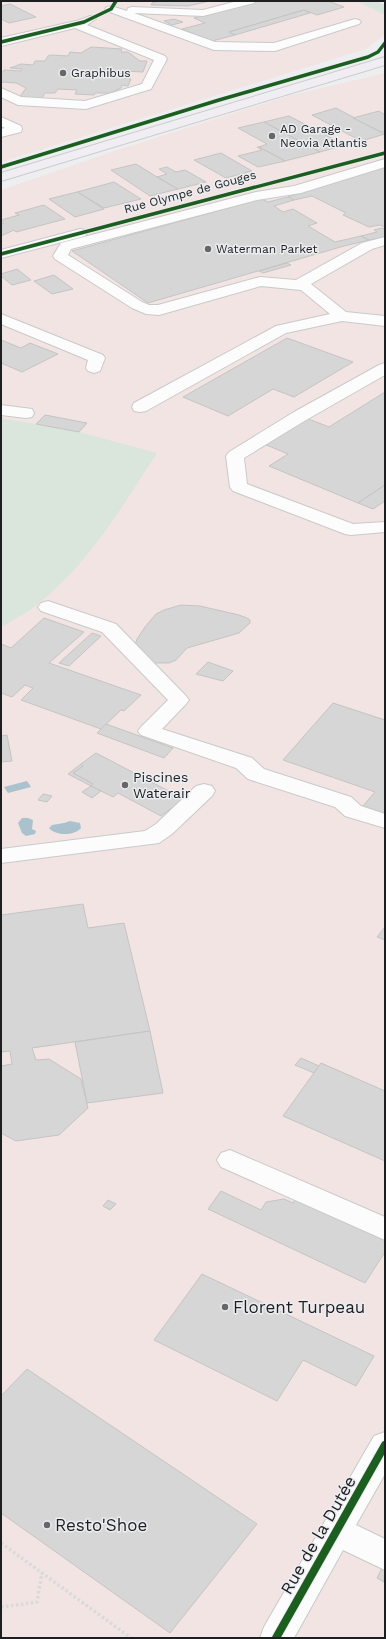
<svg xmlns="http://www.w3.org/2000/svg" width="386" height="1639" font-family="'Work Sans',sans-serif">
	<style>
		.industrial { fill: #f2e4e3 }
		.green { fill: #dae5db }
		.water { fill: #a9c2ce }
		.building { fill: #d6d6d6; stroke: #c5c4c5 }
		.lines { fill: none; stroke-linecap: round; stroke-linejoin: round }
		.minor-casing { stroke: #c8caca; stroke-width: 2 }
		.major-casing { stroke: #cbcccd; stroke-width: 2 }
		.path { stroke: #d9dada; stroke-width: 3.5; stroke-dasharray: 2.5 2.5; stroke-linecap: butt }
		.minor { fill: #fcfcfd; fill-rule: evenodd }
		.major { fill: #f0eef3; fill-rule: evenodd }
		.cycleway-far1-casing { stroke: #ecedf1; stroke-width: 5 }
		.cycleway-casing { stroke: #ecedf1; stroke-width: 10 }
		.cycleway-far1 { stroke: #1b5e20; stroke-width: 3.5 }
		.cycleway { stroke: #1b5e20; stroke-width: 8 }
		.poi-dot { fill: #666768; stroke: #ecedf1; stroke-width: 1.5 }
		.labels { text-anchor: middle; stroke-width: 3; stroke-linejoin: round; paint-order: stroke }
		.far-poi-label { font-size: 12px; fill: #1d1e1f; stroke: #ecedf1; text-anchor: start }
		.far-street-label { font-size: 12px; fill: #1d1e1f; stroke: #ecedf1 }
		.poi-label { font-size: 14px; fill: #1d1e1f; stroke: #ecedf1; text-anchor: start }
		.near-poi-label { font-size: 17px; fill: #1d1e1f; stroke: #ecedf1; text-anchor: start }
		.near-street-label { font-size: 17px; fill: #1d1e1f; stroke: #ecedf1 }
	</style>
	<rect width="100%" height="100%" fill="#edeef0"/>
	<g class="industrial">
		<polygon points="1,1 356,1 385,15 385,35 366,49 1,162"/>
		<polygon points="385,73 385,1638 1,1638 1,190 114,151 288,96"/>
	</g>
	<g class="green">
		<polygon points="356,1 376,1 385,5 385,15"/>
		<path d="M1,418L79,432L157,453C121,508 85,570 30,610C21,616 11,621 1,627Z"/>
	</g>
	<g class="water">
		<polygon points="27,781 31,787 8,793 4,787"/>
		<polygon points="22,818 28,818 33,820 32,829 36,831 35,834 26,836 22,833 18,823"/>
		<path d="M70,821L80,823L81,828C74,836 56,836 49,828L52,825L64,823Z"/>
	</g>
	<g class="building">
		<polygon points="159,1 210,1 188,6 151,5 152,3"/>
		<polygon points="254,1 328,1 344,7 317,15 304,10 229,32 235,35 212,41 182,29 205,23 194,18"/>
		<polygon points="10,4 36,17 9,23 1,19 1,6"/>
		<polygon points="304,10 310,13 235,35 229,32"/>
		<polygon points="174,19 183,22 172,25 164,21"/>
		<polygon points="91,47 122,49 121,52 128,52 140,61 147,61 143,72 124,71 121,78 131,79 128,86 122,85 121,88 110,93 95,93 94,95 75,94 77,90 58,89 55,93 45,93 41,100 19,98 26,88 16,83 1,82 1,74 4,70 21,71 22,69 10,68 21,64 33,65 35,61 45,61 48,56 51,55 68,56 70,52 81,53"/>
		<polygon points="336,108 381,132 385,134 361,141 312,115"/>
		<polygon points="379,111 385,115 385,131 381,132 353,118"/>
		<polygon points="289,116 345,145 320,152 264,122"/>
		<polygon points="264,122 320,152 285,161 259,147 267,144 238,128"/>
		<polygon points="257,147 259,147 285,161 258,167 238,156 262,150"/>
		<polygon points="221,153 252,171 226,178 194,160"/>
		<polygon points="136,164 157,177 178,189 150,196 111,170"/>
		<polygon points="167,167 176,172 185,170 206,182 178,189 157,177 167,174 159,169"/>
		<polygon points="385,167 385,227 380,225 369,227 343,215 346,213 312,196 294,200 288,197"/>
		<polygon points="114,182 141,199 104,208 77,192"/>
		<polygon points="77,192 79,193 104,209 75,217 49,199"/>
		<polygon points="288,197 294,200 274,206 283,212 293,209 317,223 308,226 335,242 361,236 369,240 344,246 148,303 72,251 261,199 268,202"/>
		<polygon points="44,205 65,219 16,232 14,230 1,236 1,224 4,223 1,220 19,215 15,213"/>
		<polygon points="382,228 385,229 385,237 369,240 361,236 377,232 374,230"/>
		<polygon points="287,263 291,265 263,273 259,271"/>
		<polygon points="17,269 31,280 12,285 1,276 1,274"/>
		<polygon points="54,275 73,289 52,294 34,281"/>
		<polygon points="287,338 353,362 294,397 273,389 228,416 183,397"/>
		<polygon points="1,340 21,348 30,343 58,354 22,372 1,363"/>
		<polygon points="385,392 385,485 358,503 269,466 288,454 264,444 306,418 329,427"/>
		<polygon points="45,415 87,423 79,432 36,424"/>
		<polygon points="385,485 385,501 373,509 358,503"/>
		<polygon points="181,605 200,606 239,615 247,618 250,620 250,623 239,633 187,648 176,660 169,663 154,663 147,661 135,645 137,639 145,627 156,614 164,610"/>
		<polygon points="44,618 84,632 49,663 141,695 124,711 121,710 101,729 21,700 33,688 25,685 12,697 1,693 1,644 11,648"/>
		<polygon points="92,633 101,636 69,666 59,663"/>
		<polygon points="208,662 233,671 223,681 196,674"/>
		<polygon points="333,703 385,720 385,814 363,806 375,792 283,760"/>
		<polygon points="106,724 173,748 164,758 97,733"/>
		<polygon points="7,735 12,761 1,762 1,736"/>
		<polygon points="96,753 184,799 161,816 118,793 113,797 91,786 93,784 73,773 83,766 81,764"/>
		<polygon points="81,764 83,766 73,773 93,784 91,786 68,774"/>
		<polygon points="91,786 101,791 92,798 82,792"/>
		<polygon points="43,794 52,796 47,802 38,800"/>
		<polygon points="83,904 88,928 124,923 150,1031 32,1048 36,1060 49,1059 81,1079 88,1108 59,1135 16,1141 1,1133 1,1066 12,1064 10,1051 1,1052 1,915"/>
		<polygon points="385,927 385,940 377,937"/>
		<polygon points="150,1031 163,1093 87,1103 75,1042"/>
		<polygon points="301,1058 319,1066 314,1073 295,1065"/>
		<polygon points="321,1063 385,1091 385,1161 283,1116"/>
		<polygon points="221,1191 261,1210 266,1202 284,1199 293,1203 297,1197 385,1237 385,1252 365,1283 208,1209"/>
		<polygon points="108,1200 116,1204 110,1210 103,1206"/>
		<polygon points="202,1274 374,1356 356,1386 303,1360 277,1401 154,1340"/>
		<polygon points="27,1369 257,1524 170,1633 1,1513 1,1396"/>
		<polygon points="384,1564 385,1564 384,1582 377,1578"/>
	</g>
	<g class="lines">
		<defs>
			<g id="minor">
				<polygon points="237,1 256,1 254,3 203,16 134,13 215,42 274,43 355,19 359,20 361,22 359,24 275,51 214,50 107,11 105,9 107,7 111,6 127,11 128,8 132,7 203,10"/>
				<polygon points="90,16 94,17 96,19 87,25 165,56 167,59 151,89 86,109 18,105 1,97 1,88 21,97 85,101 142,84 154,60 75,28 1,46 1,38 80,20"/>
				<polygon points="1,117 21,126 22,129 21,132 1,137 1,129 5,128 1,126"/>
				<polygon points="385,159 385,167 301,193 257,200 71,249 68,255 142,302 149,305 158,305 260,277 296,280 362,243 385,237 385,245 372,249 311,284 346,312 385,316 385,326 342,321 286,333 146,411 140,412 134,411 132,407 134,403 276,326 330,314 301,290 261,286 159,315 146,314 132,308 55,259 53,256 61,243 256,192 294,186"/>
				<polygon points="80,229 85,230 87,233 85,236 1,258 1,250"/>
				<polygon points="1,314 103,355 105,358 100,371 94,373 88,371 86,368 88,360 1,324"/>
				<polygon points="385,363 385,375 306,420 244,458 247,484 353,524 385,522 385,532 351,535 345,534 233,491 230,487 226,456 229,452 294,412 379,365"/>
				<polygon points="1,405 32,409 34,413 32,417 26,418 1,415"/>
				<polygon points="48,601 116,624 186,696 189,700 186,704 162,729 252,758 264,769 351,797 361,806 385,814 385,828 345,816 335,807 248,779 236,768 141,735 138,731 141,727 168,700 102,632 41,611 38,607 41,603"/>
				<polygon points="204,784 212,786 215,791 212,796 172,834 159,843 1,863 1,849 145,831 156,824 196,786"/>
				<polygon points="230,1150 385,1217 385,1240 221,1167 217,1160 221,1153"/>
				<polygon points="385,1432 385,1474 356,1525 385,1539 385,1570 343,1550 294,1638 260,1638 264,1627 374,1436"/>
			</g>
			<polygon id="major" points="385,57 385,65 1,181 1,173"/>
		</defs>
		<use href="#minor" class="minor-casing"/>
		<use href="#major" class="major-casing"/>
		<g class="path">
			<polyline points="1,1543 131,1638"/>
			<polyline points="1,1607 37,1602 42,1573"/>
		</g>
		<use href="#minor" class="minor"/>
		<use href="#major" class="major"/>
		<defs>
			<g id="cycleway-far1">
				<polyline points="1,42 84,22 111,9 116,1"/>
				<polyline points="1,167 219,100 368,57 378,52 385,43"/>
				<polyline points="1,254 385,153"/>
			</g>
			<polyline id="cycleway" points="276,1638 385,1445"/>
		</defs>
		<use href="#cycleway-far1" class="cycleway-far1-casing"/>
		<use href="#cycleway" class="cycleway-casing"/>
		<use href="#cycleway-far1" class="cycleway-far1"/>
		<use href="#cycleway" class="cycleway"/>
	</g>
	<g class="poi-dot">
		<circle cx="63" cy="73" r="4"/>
		<circle cx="272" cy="136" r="4"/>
		<circle cx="208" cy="249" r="4"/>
		<circle cx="125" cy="785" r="4"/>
		<circle cx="225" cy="1307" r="4"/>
		<circle cx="47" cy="1525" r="4"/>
	</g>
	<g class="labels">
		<g class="far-poi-label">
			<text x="71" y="77">Graphibus</text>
			<text x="280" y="133">AD Garage -<tspan x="280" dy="14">Neovia Atlantis</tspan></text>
			<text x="216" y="253">Waterman Parket</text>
		</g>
		<g class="far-street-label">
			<text transform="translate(190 192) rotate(-15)" y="4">Rue Olympe de Gouges</text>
		</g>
		<g class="poi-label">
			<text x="133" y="782">Piscines<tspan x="133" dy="16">Waterair</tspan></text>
		</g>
		<g class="near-poi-label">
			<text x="233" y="1313">Florent Turpeau</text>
			<text x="55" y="1531">Resto'Shoe</text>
		</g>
		<g class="near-street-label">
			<text transform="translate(318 1535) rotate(-60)" y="6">Rue de la Dutée</text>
		</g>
	</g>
	<rect width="386" height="1639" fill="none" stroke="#1d1e1f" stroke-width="4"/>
</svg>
